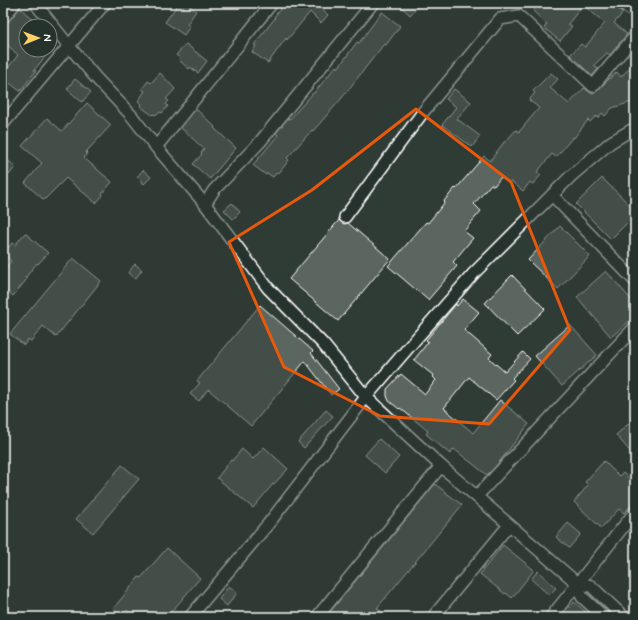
<svg xmlns="http://www.w3.org/2000/svg" width="638" height="620" font-family="Mynerve,sans-serif">
	<style>
		.building { fill: #5b6661; stroke: #fff }
		.lines { fill: none; stroke-linecap: round; stroke-linejoin: round }
		.minor-casing { stroke: #fff; stroke-width: 14 }
		.minor { stroke: #26332d; stroke-width: 11 }
		.marked { fill: none; stroke: #e8590c; stroke-width: 3; stroke-linejoin: round }
	</style>
	<rect width="100%" height="100%" fill="#2f3b35"/>
	<filter id="ink" filterUnits="userSpaceOnUse"><feTurbulence type="fractalNoise" baseFrequency=".025" numOctaves="2"/><feDisplacementMap in="SourceGraphic" scale="8" xChannelSelector="R" yChannelSelector="G"/><feConvolveMatrix kernelMatrix="1 2 1 2 8 2 1 2 1" color-interpolation-filters="sRGB"/></filter>
	<g filter="url(#ink)">
		<g class="building">
			<polygon points="179,3 186,3 196,11 187,24 190,26 184,35 165,22"/>
			<polygon points="285,3 317,3 316,4 328,15 321,23 310,12 287,40 286,38 268,63 252,52 256,46 254,45 275,18 274,17"/>
			<polygon points="397,3 421,3 410,15"/>
			<polygon points="540,3 615,3 617,8 623,13 614,23 627,34 610,55 607,53 594,65 598,69 592,76 570,55 581,44 585,47 605,23 583,5 568,24 572,26 560,41 544,28 547,24 533,11"/>
			<polygon points="20,8 40,26 26,26 26,50 51,50 34,70 36,71 20,91 7,81 8,80 3,75 3,74 18,55 3,41 3,25 8,22"/>
			<polygon points="382,12 400,26 386,45 384,44 341,99 313,131 312,130 287,158 289,160 279,173 277,172 273,177 267,173 266,175 253,165 278,135 276,133 288,118 290,119 313,93 314,93 336,66 338,68 357,42 359,43"/>
			<polygon points="186,44 207,61 198,73 190,67 189,69 179,60 180,58 176,55"/>
			<polygon points="635,62 635,101 612,108 605,116 602,113 598,118 596,116 590,122 588,120 574,138 573,137 556,157 552,154 537,172 541,175 533,184 530,182 523,191 511,181 509,183 501,177 494,186 491,184 474,204 481,211 464,231 473,238 453,262 457,266 428,300 388,266 426,222 428,223 445,202 444,201 455,188 456,189 484,156 490,161 504,142 505,142 516,130 519,132 539,108 529,100 535,93 533,91 551,73 558,79 550,88 569,104 584,88 591,93 596,92 608,80 617,72 621,77"/>
			<polygon points="160,73 175,89 166,99 169,101 166,104 168,106 162,113 160,112 158,114 157,113 155,115 153,114 152,115 140,106 142,104 138,101 145,91 142,89 148,81 151,83"/>
			<polygon points="75,79 91,92 82,102 67,89"/>
			<polygon points="454,89 471,102 457,119 480,136 472,147 442,125 456,107 446,99"/>
			<polygon points="87,103 111,125 86,152 87,153 84,158 112,182 102,194 103,195 96,203 66,178 44,200 25,183 42,163 22,146 47,118 62,131"/>
			<polygon points="196,109 215,127 214,128 236,148 210,179 193,164 202,154 201,153 204,149 181,128"/>
			<polygon points="9,161 15,167 9,175 3,170 3,168"/>
			<polygon points="143,170 151,177 144,184 137,177"/>
			<polygon points="602,178 635,210 635,215 611,239 576,204"/>
			<polygon points="232,203 240,212 233,219 224,210"/>
			<polygon points="339,220 341,222 344,224 348,223 390,259 338,321 289,279"/>
			<polygon points="560,226 590,256 558,289 528,260"/>
			<polygon points="25,233 48,253 38,264 37,263 25,278 27,279 13,296 3,288 3,274 8,267 7,266 11,261 3,254 12,243 15,245"/>
			<polygon points="73,258 101,281 56,337 43,326 31,341 28,339 24,345 10,334"/>
			<polygon points="135,264 142,270 135,279 128,273"/>
			<polygon points="606,271 635,304 635,316 611,337 577,297"/>
			<polygon points="512,275 545,309 517,336 485,303"/>
			<polygon points="463,299 479,312 464,330 492,354 489,358 505,372 523,352 530,359 512,378 514,380 496,400 469,377 444,408 473,433 500,400 529,424 496,466 487,475 454,449 450,454 426,434 428,431 400,408 399,409 389,401 387,396 387,389 401,374 425,394 436,380 433,377 434,376 414,360 428,342 426,340 456,304 457,306"/>
			<polygon points="260,305 313,351 311,353 339,389 331,395 305,361 251,426 208,389 199,401 190,394 200,383 197,381"/>
			<polygon points="570,325 597,355 562,386 535,356"/>
			<polygon points="326,410 333,416 304,448 298,442"/>
			<polygon points="635,418 635,457 616,435"/>
			<polygon points="379,439 399,457 385,473 365,455"/>
			<polygon points="264,447 288,469 273,485 273,484 253,508 217,478 231,460 232,461 242,449 253,459"/>
			<polygon points="604,461 619,476 623,473 635,484 635,501 624,513 619,509 601,528 574,502 588,485 585,482"/>
			<polygon points="122,465 139,479 93,533 76,519"/>
			<polygon points="435,484 462,505 377,608 388,617 326,617"/>
			<polygon points="568,523 581,534 569,548 556,537"/>
			<polygon points="503,545 534,570 512,598 506,593 505,594 480,574"/>
			<polygon points="167,548 200,578 167,617 135,617 127,610 122,616 113,609 139,577 141,578"/>
			<polygon points="538,571 556,588 549,595 531,579"/>
			<polygon points="229,586 237,593 227,606 219,599"/>
			<polygon points="574,602 592,617 560,617 568,606 570,608"/>
		</g>
		<g class="lines">
			<defs>
				<g id="minor">
					<polyline points="35,3 69,46 96,78 131,115 156,147 205,204 268,288 323,344 366,397 441,466 577,583 591,586 624,617"/>
					<polyline points="622,3 635,13"/>
					<polyline points="3,18 15,3"/>
					<polyline points="3,124 105,3"/>
					<polyline points="156,147 272,3"/>
					<polyline points="552,195 635,281"/>
					<polyline points="205,204 214,190 260,142 373,3"/>
					<polyline points="345,217 423,112 500,19 519,16 593,86 635,36"/>
					<polyline points="477,496 635,327"/>
					<polyline points="577,583 582,597 604,617"/>
					<polyline points="190,617 269,523 366,397 415,340 474,273 571,176 611,142 635,128"/>
					<polyline points="317,617 441,466"/>
					<polyline points="433,617 509,525"/>
					<polyline points="551,617 635,512"/>
				</g>
			</defs>
			<use href="#minor" class="minor-casing"/>
			<use href="#minor" class="minor"/>
		</g>
	</g>
	<path d="M0 0H638V620H0ZM416,109L511,182L570,330L489,424L380,416L284,367L229,242L312,190Z" fill="#2f3b35" fill-opacity=".55" fill-rule="evenodd"/>
	<path class="marked" d="M416,109L511,182L570,330L489,424L380,416L284,367L229,242L312,190Z"/>
	<rect width="638" height="620" fill="none" stroke="#26332d" stroke-width="16"/>
	<rect x="8" y="8" width="622" height="604" fill="none" stroke="#fff" stroke-width="1.5" filter="url(#ink)"/>
	<g transform="translate(38 38) rotate(89)"><circle r="19" fill="#26332d" stroke="#7d8581"/>
	<path d="M0-3L7 15L0 10L-7 15Z" fill="#ffd166"/>
	<text y="-6" font-size="11" font-weight="bold" text-anchor="middle" fill="#ffffff">N</text>
	</g>
</svg>
